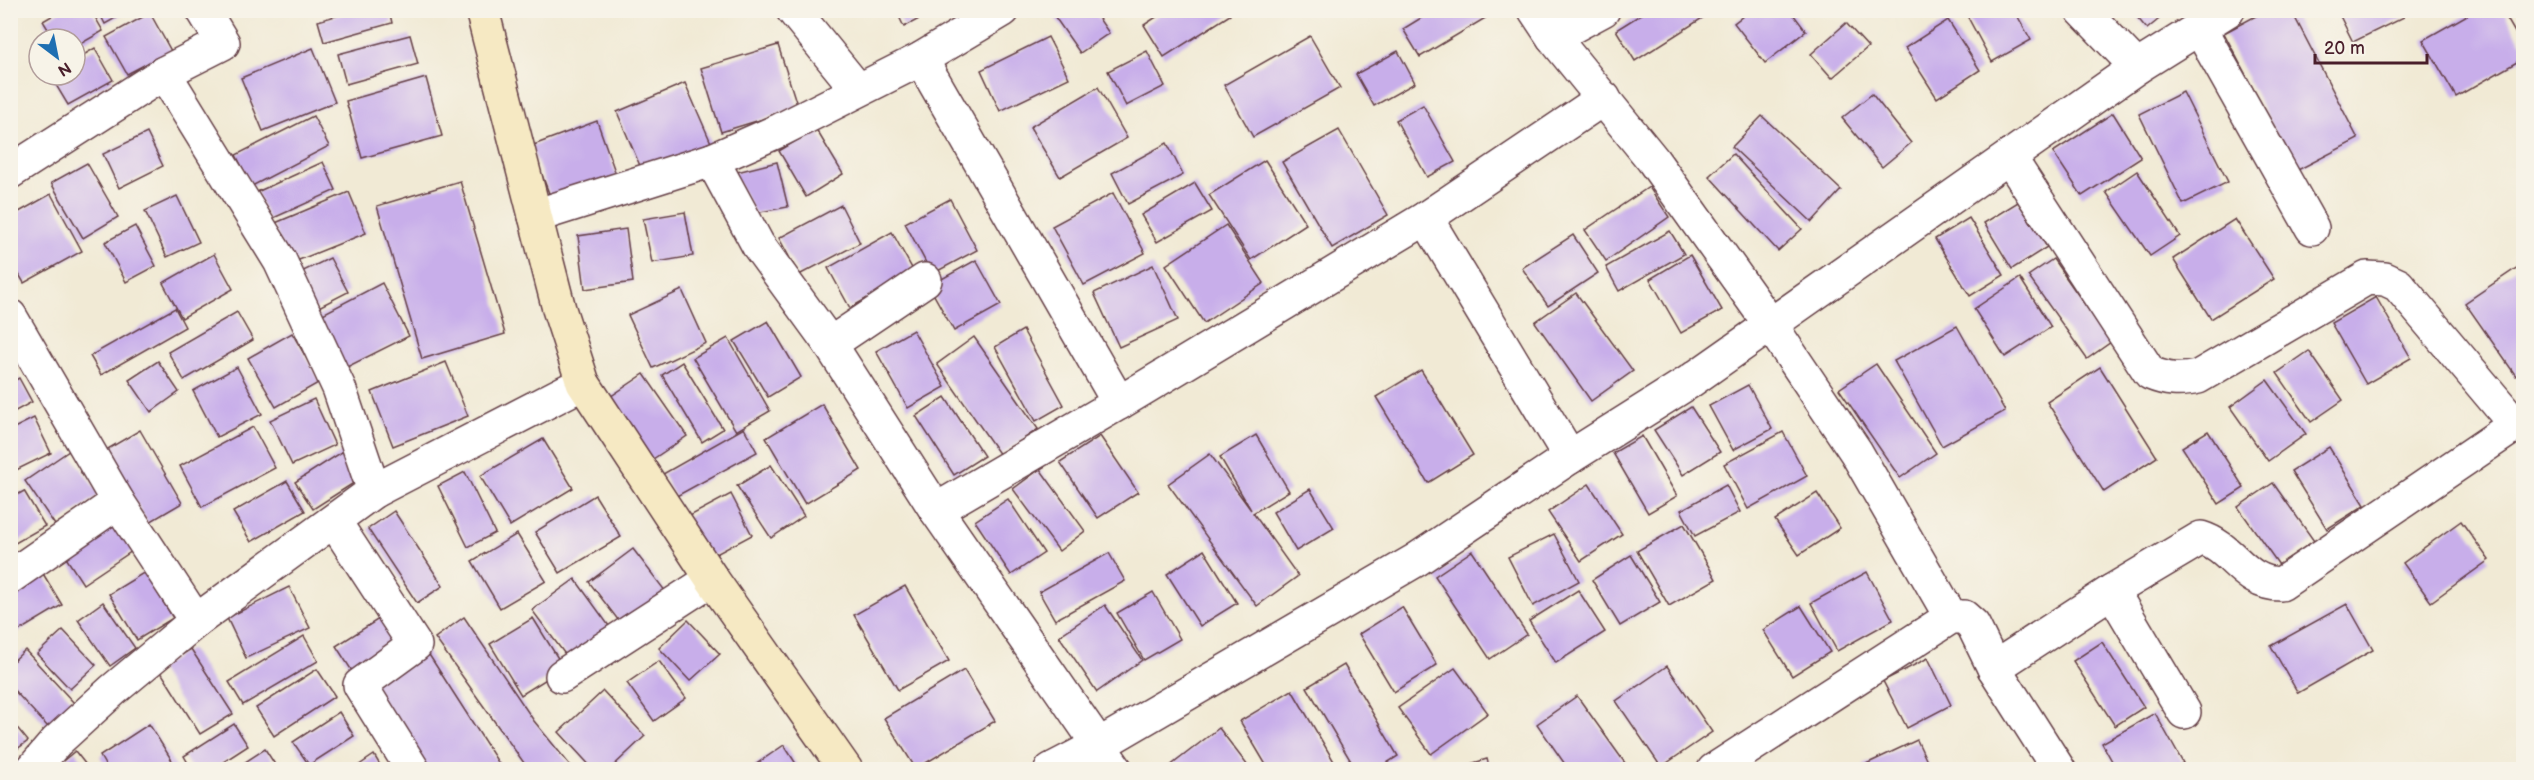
<svg xmlns="http://www.w3.org/2000/svg" width="2534" height="780" font-family="'Balsamiq Sans',sans-serif">
	<style>
		.building { fill: #c8aeea }
		.lines { fill: none; stroke-linecap: round; stroke-linejoin: round }
		.street-casing { stroke: #633d44; stroke-width: 36 }
		.secondary-casing { stroke: #633d44; stroke-width: 36 }
		.street { stroke: #fff; stroke-width: 33 }
		.secondary { stroke: #f6e9c3; stroke-width: 33 }
	</style>
	<rect width="100%" height="100%" fill="#f7f3e8"/>
	<filter id="ink" filterUnits="userSpaceOnUse"><feTurbulence type="fractalNoise" baseFrequency=".0167" numOctaves="2"/><feDisplacementMap in="SourceGraphic" scale="12" xChannelSelector="R" yChannelSelector="G"/><feConvolveMatrix kernelMatrix="1 2 1 2 8 2 1 2 1" color-interpolation-filters="sRGB"/></filter>
	<filter id="wash" filterUnits="userSpaceOnUse"><feTurbulence type="fractalNoise" baseFrequency=".008" numOctaves="4" result="noise"/><feDisplacementMap in="SourceGraphic" scale="24" xChannelSelector="R" yChannelSelector="G"/><feGaussianBlur stdDeviation="1.35" result="paint"/><feColorMatrix in="noise" values="0 0 0 0 0 0 0 0 0 0 0 0 0 0 0 0 0 1.4 0 .05"/><feComposite in="paint" operator="in"/></filter>
	<g filter="url(#wash)">
		<rect width="100%" height="100%" fill="#f1ead5"/>
		<g id="blocks">
			<g class="building">
				<polygon points="62,10 91,10 103,31 75,47 75,39 54,39 43,21"/>
				<polygon points="98,10 130,10 105,24"/>
				<polygon points="356,10 389,10 392,23 324,42 318,21"/>
				<polygon points="896,10 936,10 904,27"/>
				<polygon points="1050,10 1093,10 1109,33 1080,53"/>
				<polygon points="1167,10 1227,10 1230,15 1164,57 1144,25"/>
				<polygon points="1434,10 1482,10 1487,17 1420,57 1403,29"/>
				<polygon points="1648,10 1715,10 1635,61 1616,30"/>
				<polygon points="1751,10 1790,10 1806,31 1765,63 1734,23"/>
				<polygon points="1964,10 2014,10 2031,40 1992,62"/>
				<polygon points="2131,10 2170,10 2147,29"/>
				<polygon points="2267,10 2291,10 2358,139 2296,171 2224,33"/>
				<polygon points="2337,10 2401,10 2404,17 2353,42"/>
				<polygon points="2476,10 2502,10 2524,48 2524,58 2456,97 2423,40"/>
				<polygon points="150,13 171,51 127,74 106,37"/>
				<polygon points="1948,20 1980,70 1937,98 1905,48"/>
				<polygon points="1846,23 1868,47 1832,78 1811,54"/>
				<polygon points="410,35 418,64 346,84 338,54"/>
				<polygon points="1310,36 1340,88 1253,137 1224,85"/>
				<polygon points="1048,37 1069,78 1000,111 981,70"/>
				<polygon points="778,45 798,108 721,132 701,68"/>
				<polygon points="95,48 113,80 68,105 50,75 75,75 75,60"/>
				<polygon points="313,48 335,102 263,131 241,78"/>
				<polygon points="1147,51 1165,86 1126,106 1108,71"/>
				<polygon points="1398,51 1415,83 1374,106 1356,74"/>
				<polygon points="426,78 442,136 362,158 346,101"/>
				<polygon points="685,83 712,145 644,175 617,112"/>
				<polygon points="1098,87 1127,138 1060,177 1030,127"/>
				<polygon points="2183,92 2228,182 2183,204 2139,114"/>
				<polygon points="1872,94 1911,143 1882,167 1842,118"/>
				<polygon points="1423,105 1455,162 1427,177 1396,120"/>
				<polygon points="2113,113 2141,158 2082,196 2053,152"/>
				<polygon points="313,116 329,146 252,186 236,155"/>
				<polygon points="1762,116 1841,190 1812,222 1732,147"/>
				<polygon points="597,121 617,177 552,201 531,146"/>
				<polygon points="816,129 843,174 806,197 779,151"/>
				<polygon points="1339,130 1388,215 1332,248 1282,162"/>
				<polygon points="147,133 163,166 119,188 103,154"/>
				<polygon points="1167,143 1183,175 1128,204 1112,173"/>
				<polygon points="1733,154 1802,229 1778,251 1709,176"/>
				<polygon points="1265,160 1306,224 1251,260 1209,195"/>
				<polygon points="323,162 336,190 269,220 257,192"/>
				<polygon points="777,162 788,207 755,213 733,173"/>
				<polygon points="87,163 118,217 83,238 51,183"/>
				<polygon points="2137,171 2180,236 2150,256 2106,192"/>
				<polygon points="460,181 505,334 422,359 377,206"/>
				<polygon points="1195,183 1212,211 1157,242 1141,215"/>
				<polygon points="1649,187 1669,217 1606,261 1585,230"/>
				<polygon points="349,192 366,233 289,264 273,224"/>
				<polygon points="1113,193 1145,253 1084,285 1052,226"/>
				<polygon points="51,194 82,251 24,283 10,259 10,217"/>
				<polygon points="177,196 199,242 167,257 145,211"/>
				<polygon points="950,199 977,250 932,274 905,223"/>
				<polygon points="2018,202 2047,247 2012,269 1984,223"/>
				<polygon points="841,205 860,243 799,275 779,238"/>
				<polygon points="685,212 693,256 652,263 643,219"/>
				<polygon points="1969,218 2004,275 1970,296 1935,239"/>
				<polygon points="2235,219 2274,279 2211,319 2173,259"/>
				<polygon points="1226,225 1264,283 1204,323 1166,265"/>
				<polygon points="135,226 156,266 126,282 105,242"/>
				<polygon points="626,229 633,282 585,289 578,236"/>
				<polygon points="1670,231 1684,254 1619,291 1606,267"/>
				<polygon points="892,232 914,272 850,308 828,268"/>
				<polygon points="1573,235 1598,273 1548,306 1522,268"/>
				<polygon points="214,254 233,289 182,318 163,283"/>
				<polygon points="1690,255 1722,310 1681,333 1650,279"/>
				<polygon points="330,258 348,292 311,311 293,276"/>
				<polygon points="2053,259 2111,342 2087,359 2028,276"/>
				<polygon points="976,260 1001,305 954,331 929,286"/>
				<polygon points="2524,263 2524,371 2516,376 2465,303"/>
				<polygon points="1153,265 1178,320 1119,347 1094,293"/>
				<polygon points="2020,278 2051,327 2005,357 1974,309"/>
				<polygon points="382,283 409,336 343,369 317,317"/>
				<polygon points="682,290 706,343 653,368 628,315"/>
				<polygon points="1576,293 1633,371 1591,401 1535,322"/>
				<polygon points="2376,297 2411,358 2366,384 2331,323"/>
				<polygon points="175,308 185,327 101,375 90,356"/>
				<polygon points="237,312 253,340 184,380 168,352"/>
				<polygon points="768,321 801,377 768,397 734,341"/>
				<polygon points="1957,326 2005,411 1942,446 1894,361"/>
				<polygon points="913,330 945,387 908,408 876,351"/>
				<polygon points="1023,330 1064,405 1036,421 995,347"/>
				<polygon points="292,333 320,382 276,407 248,358"/>
				<polygon points="974,337 1038,429 1000,455 937,364"/>
				<polygon points="728,338 770,411 736,431 693,358"/>
				<polygon points="2309,351 2343,400 2311,422 2277,373"/>
				<polygon points="158,361 179,392 151,412 129,380"/>
				<polygon points="446,362 468,416 393,446 372,392"/>
				<polygon points="682,362 723,429 702,442 662,375"/>
				<polygon points="1876,364 1936,453 1900,478 1839,389"/>
				<polygon points="237,367 262,414 217,437 193,391"/>
				<polygon points="2100,367 2157,457 2104,492 2047,402"/>
				<polygon points="1421,370 1473,455 1428,483 1376,397"/>
				<polygon points="644,374 687,436 650,461 607,399"/>
				<polygon points="19,378 32,402 10,414 10,383"/>
				<polygon points="2267,380 2306,434 2268,461 2230,407"/>
				<polygon points="1748,385 1772,429 1733,450 1709,406"/>
				<polygon points="945,397 984,456 954,475 916,416"/>
				<polygon points="314,399 335,445 292,465 270,420"/>
				<polygon points="822,404 861,470 805,504 766,438"/>
				<polygon points="1691,407 1720,452 1683,475 1654,430"/>
				<polygon points="34,418 51,453 10,473 10,430"/>
				<polygon points="253,427 275,468 202,507 180,466"/>
				<polygon points="744,428 757,452 675,497 663,474"/>
				<polygon points="140,430 182,503 148,523 106,450"/>
				<polygon points="2208,431 2244,488 2219,504 2182,447"/>
				<polygon points="1783,432 1807,476 1748,509 1724,464"/>
				<polygon points="1256,435 1289,491 1253,513 1298,576 1257,606 1168,484 1210,454 1251,510 1220,457"/>
				<polygon points="1100,436 1138,492 1098,518 1060,462"/>
				<polygon points="1642,436 1677,496 1648,513 1613,453"/>
				<polygon points="543,439 573,488 510,526 480,476"/>
				<polygon points="2329,447 2365,505 2327,529 2291,471"/>
				<polygon points="345,450 363,477 313,509 295,482"/>
				<polygon points="69,451 99,495 55,525 25,481"/>
				<polygon points="771,465 804,516 771,538 737,486"/>
				<polygon points="1040,469 1085,531 1059,551 1013,489"/>
				<polygon points="465,472 495,533 468,547 438,486"/>
				<polygon points="287,481 305,511 251,542 233,512"/>
				<polygon points="2273,483 2314,541 2279,565 2238,507"/>
				<polygon points="1589,484 1622,534 1581,561 1548,512"/>
				<polygon points="1726,485 1740,512 1695,536 1681,510"/>
				<polygon points="1310,489 1334,528 1296,551 1273,512"/>
				<polygon points="24,491 45,526 10,546 10,499"/>
				<polygon points="1817,493 1840,528 1799,555 1775,520"/>
				<polygon points="731,494 752,535 707,559 686,518"/>
				<polygon points="595,495 621,537 560,573 535,532"/>
				<polygon points="1008,499 1044,553 1011,575 975,521"/>
				<polygon points="394,511 443,586 417,603 368,529"/>
				<polygon points="113,516 135,549 83,584 61,550"/>
				<polygon points="2461,521 2489,560 2431,602 2403,563"/>
				<polygon points="1684,524 1716,579 1669,606 1637,551"/>
				<polygon points="517,534 546,581 500,608 472,561"/>
				<polygon points="1554,534 1579,581 1533,606 1508,557"/>
				<polygon points="633,549 666,592 622,625 589,582"/>
				<polygon points="1204,550 1237,603 1200,626 1167,574"/>
				<polygon points="1472,551 1527,634 1490,659 1435,576"/>
				<polygon points="1109,553 1125,581 1055,620 1039,592"/>
				<polygon points="1631,555 1660,602 1620,626 1592,580"/>
				<polygon points="42,572 62,605 17,632 10,620 10,591"/>
				<polygon points="145,572 173,618 137,640 109,594"/>
				<polygon points="1867,572 1893,620 1837,651 1811,603"/>
				<polygon points="575,579 612,630 570,661 532,610"/>
				<polygon points="905,586 949,661 898,690 854,615"/>
				<polygon points="289,587 310,628 246,658 227,618"/>
				<polygon points="1578,590 1605,632 1556,663 1529,621"/>
				<polygon points="1153,592 1180,639 1144,660 1117,613"/>
				<polygon points="103,602 135,648 110,666 78,620"/>
				<polygon points="2347,604 2373,650 2298,693 2271,646"/>
				<polygon points="1105,605 1142,660 1097,692 1059,636"/>
				<polygon points="1801,606 1830,652 1792,676 1763,630"/>
				<polygon points="1402,607 1437,665 1394,692 1359,634"/>
				<polygon points="385,615 403,644 354,674 336,646"/>
				<polygon points="464,617 534,721 574,770 529,770 435,638"/>
				<polygon points="533,618 564,668 521,695 490,644"/>
				<polygon points="688,620 720,654 690,681 659,648"/>
				<polygon points="63,630 96,665 70,689 37,654"/>
				<polygon points="304,636 318,661 243,705 229,682"/>
				<polygon points="2102,642 2144,707 2115,726 2073,661"/>
				<polygon points="191,649 233,714 200,734 159,669"/>
				<polygon points="25,650 74,703 48,727 10,686 10,664"/>
				<polygon points="426,650 503,770 425,770 370,683"/>
				<polygon points="1928,658 1951,705 1907,728 1883,681"/>
				<polygon points="659,661 686,698 654,721 627,683"/>
				<polygon points="1344,665 1398,756 1376,770 1356,770 1307,687"/>
				<polygon points="1667,666 1712,732 1661,767 1616,701"/>
				<polygon points="1455,668 1488,713 1431,754 1398,708"/>
				<polygon points="317,669 335,696 274,736 256,708"/>
				<polygon points="964,670 995,721 916,769 884,718"/>
				<polygon points="1292,690 1339,770 1269,770 1240,721"/>
				<polygon points="603,691 645,736 609,770 594,770 559,732"/>
				<polygon points="1577,696 1630,770 1569,770 1537,724"/>
				<polygon points="339,712 354,736 309,765 293,742"/>
				<polygon points="2155,713 2183,763 2172,770 2117,770 2102,743"/>
				<polygon points="10,719 28,741 10,754"/>
				<polygon points="149,724 178,770 108,770 100,756"/>
				<polygon points="234,724 248,746 211,770 192,770 184,756"/>
				<polygon points="1219,728 1251,770 1165,770"/>
				<polygon points="1917,740 1931,770 1866,770 1864,765"/>
				<polygon points="784,745 800,770 758,770 755,765"/>
				<polygon points="265,749 276,766 271,770 233,770"/>
				<polygon points="75,751 90,770 52,770"/>
				<polygon points="374,755 383,770 352,770"/>
				<polygon points="1487,759 1490,770 1453,770 1453,769"/>
			</g>
		</g>
	</g>
	<g filter="url(#ink)">
		<use href="#blocks" fill-opacity="0" stroke="#633d44" stroke-width="1.5"/>
		<g class="lines">
			<defs>
				<g id="street">
					<polyline points="793,10 858,90"/>
					<polyline points="1535,10 1553,37 1653,160 1770,324 1856,452 1951,617"/>
					<polyline points="2082,10 2137,67"/>
					<polyline points="2200,29 2312,228"/>
					<polyline points="1553,37 1603,10"/>
					<polyline points="164,73 280,261 339,388 374,491"/>
					<path d="M2009,157L2150,373C2167,380 2179,381 2198,377L2367,278L2385,279L2398,285L2515,424"/>
					<polyline points="712,160 758,245 830,344 936,510 1119,403 921,59"/>
					<polyline points="10,172 164,73 223,43 203,10"/>
					<polyline points="535,216 712,160 780,130 921,59 1003,10"/>
					<polyline points="1426,218 1604,98"/>
					<polyline points="10,316 118,502 196,621"/>
					<polyline points="830,344 925,280"/>
					<polyline points="1119,403 1426,218 1570,457"/>
					<polyline points="936,510 1116,770"/>
					<polyline points="334,521 415,645 360,685 413,770"/>
					<polyline points="10,577 118,502"/>
					<polyline points="2112,591 2184,712"/>
					<path d="M1994,668L2112,591L2201,538C2234,548 2243,584 2281,584L2524,419"/>
					<polyline points="562,676 712,579"/>
					<polyline points="32,770 56,742 113,690 196,621 374,491 583,383"/>
					<polyline points="1051,770 1099,745 1416,560 1570,457 1689,382 2137,67 2228,10"/>
					<polyline points="1714,770 1951,617 1964,617 1973,625 1994,668 2059,770"/>
				</g>
				<polyline id="secondary" points="482,10 559,309 583,383 712,579 846,770"/>
			</defs>
			<use href="#street" class="street-casing"/>
			<use href="#secondary" class="secondary-casing"/>
			<use href="#street" class="street"/>
			<use href="#secondary" class="secondary"/>
		</g>
	</g>
	<rect width="2534" height="780" fill="none" stroke="#f7f3e8" stroke-width="36"/>
	<g transform="translate(57 57) rotate(148)"><circle r="28" fill="#f7f3e8" stroke="#b29e9c" stroke-width="1.5"/>
	<path d="M0-4.5L10 22L0 15L-10 22Z" fill="#1f6fb2"/>
	<text y="-9" font-size="16" font-weight="bold" text-anchor="middle" fill="#4a1f2b">N</text>
	</g>
	<path d="M2315 54v9h112v-9" fill="none" stroke="#4a1f2b" stroke-width="3"/>
	<text x="2324" y="54" font-size="18" fill="#4a1f2b" stroke="#f7f3e8" stroke-width="4.5" paint-order="stroke">20 m</text>
</svg>
